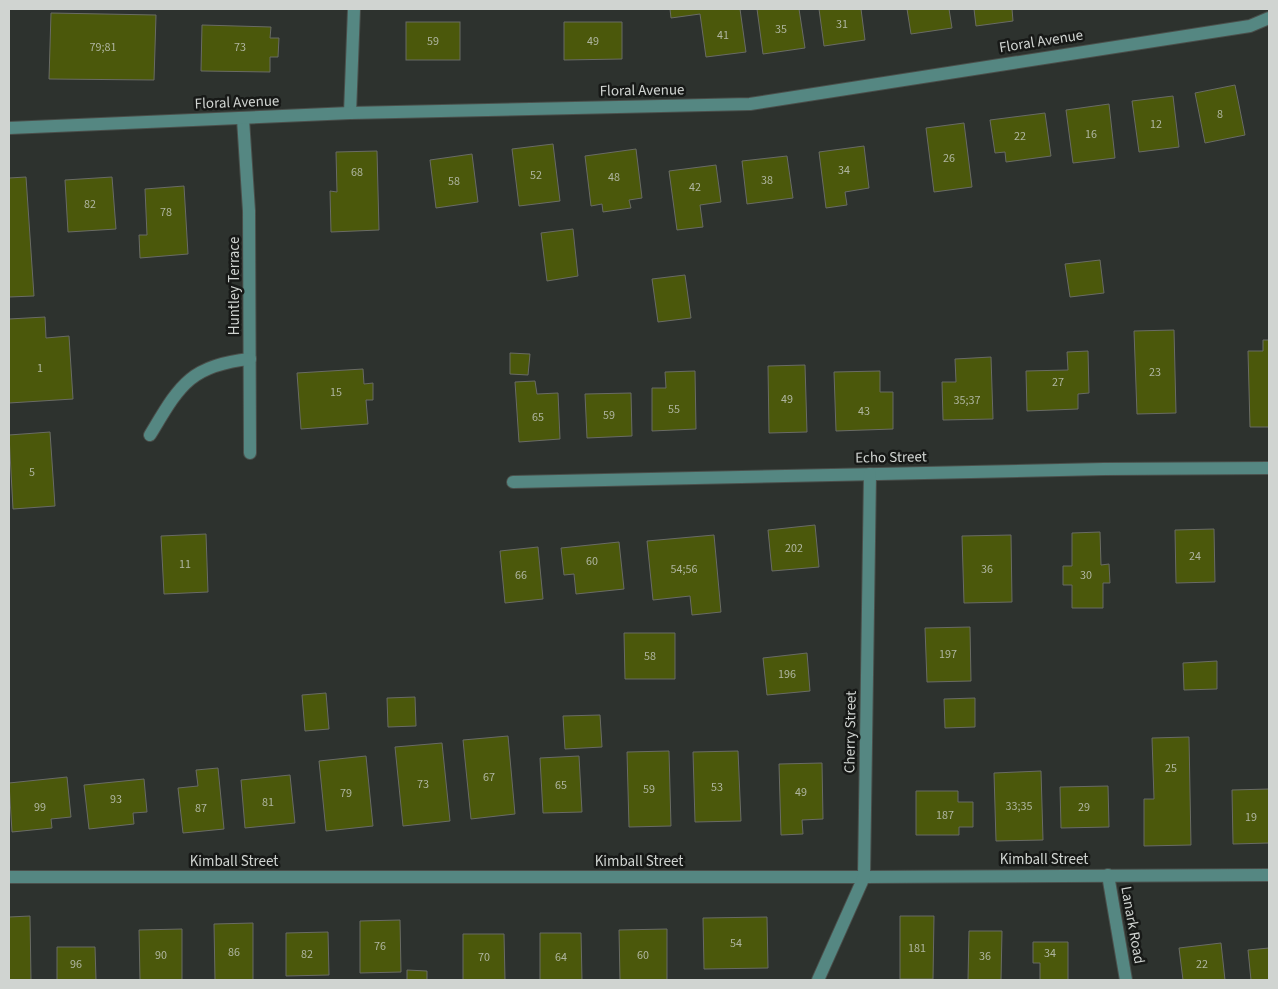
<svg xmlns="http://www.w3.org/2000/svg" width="1278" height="989" font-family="'Source Sans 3',sans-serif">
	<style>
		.building { fill: #4b580b; stroke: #696b65 }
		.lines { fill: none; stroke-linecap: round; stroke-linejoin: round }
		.minor-casing { stroke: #4a4f4b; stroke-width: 14 }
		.minor { stroke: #558782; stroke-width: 12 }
		.labels { text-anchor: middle; stroke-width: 5; stroke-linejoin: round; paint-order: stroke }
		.number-label { font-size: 12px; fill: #afb5a0 }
		.street-label { font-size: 15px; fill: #d0d4d1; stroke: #171917 }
	</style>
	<rect width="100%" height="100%" fill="#2d322e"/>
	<g class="building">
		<polygon points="670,9 740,9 746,52 706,57 700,14 671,18"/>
		<polygon points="757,9 799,9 805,48 763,54"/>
		<polygon points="819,9 861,9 865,40 824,46"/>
		<polygon points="907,9 949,9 952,28 911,34"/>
		<polygon points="974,9 1012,9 1013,21 976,26"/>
		<polygon points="51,13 156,15 154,80 49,79"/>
		<rect x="406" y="22" width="54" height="38"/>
		<polygon points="564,22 622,22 622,59 564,60"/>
		<polygon points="202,25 271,27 270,38 279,38 278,57 270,57 270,72 201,71"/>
		<polygon points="1235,85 1245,135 1205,143 1195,93"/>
		<polygon points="1173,96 1179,147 1139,152 1132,101"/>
		<polygon points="1109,104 1115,158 1073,163 1066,110"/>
		<polygon points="1045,113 1051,156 1006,162 1005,152 995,153 990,120"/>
		<polygon points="964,123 972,187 934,192 926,128"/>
		<polygon points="553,144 560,201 519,206 512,149"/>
		<polygon points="864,146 869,188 845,192 847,205 826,208 819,152"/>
		<polygon points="636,149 642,198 629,200 631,208 603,212 602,204 591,206 585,156"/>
		<polygon points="377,151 379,230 331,232 330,191 337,192 336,152"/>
		<polygon points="472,154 478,202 436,208 430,160"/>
		<polygon points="787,156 793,198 747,204 742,161"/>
		<polygon points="716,165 721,202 700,205 703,227 677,230 669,171"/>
		<polygon points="26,177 34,296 9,297 9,178"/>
		<polygon points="112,177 116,229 68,232 65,180"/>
		<polygon points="184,186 188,254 140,258 139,235 147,235 145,189"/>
		<polygon points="573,229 578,276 547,281 541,233"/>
		<polygon points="1100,260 1104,293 1070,297 1065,264"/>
		<polygon points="685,275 691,318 658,322 652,279"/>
		<polygon points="45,317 46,338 69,336 73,399 9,403 9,319"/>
		<polygon points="1174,330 1176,413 1137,414 1134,331"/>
		<polygon points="1263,340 1269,340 1269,427 1250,427 1248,351 1263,351"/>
		<polygon points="1088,351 1089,393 1078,394 1078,409 1027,411 1026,371 1068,370 1067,352"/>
		<polygon points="510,353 530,354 528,375 510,374"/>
		<polygon points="991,357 993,419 943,420 942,382 956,382 955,359"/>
		<polygon points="805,365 807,432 769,433 768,366"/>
		<polygon points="363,369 364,384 373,383 373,400 366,400 368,424 301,429 297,373"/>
		<polygon points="695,371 696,429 652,431 652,388 666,388 665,372"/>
		<polygon points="880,371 880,392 893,392 893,429 836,431 834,372"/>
		<polygon points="535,381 537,394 558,393 560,439 519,442 515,382"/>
		<polygon points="631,393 632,436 587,438 585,394"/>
		<polygon points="50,432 55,506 13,509 9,435"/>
		<polygon points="815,525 819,567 772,571 768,530"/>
		<polygon points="1214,529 1215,582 1176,583 1175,530"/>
		<polygon points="1100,532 1101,565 1109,564 1110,583 1103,583 1103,608 1072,608 1072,585 1063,585 1063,566 1072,566 1072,533"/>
		<polygon points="206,534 208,592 164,594 161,536"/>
		<polygon points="714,535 721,612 692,615 690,596 653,600 647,541"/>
		<polygon points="1011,535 1012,602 964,603 962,536"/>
		<polygon points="619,542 624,589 576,594 574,574 564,575 561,548"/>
		<polygon points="538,547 543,599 505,603 500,551"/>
		<polygon points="970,627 971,681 927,682 925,628"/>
		<polygon points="624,633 675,633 675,679 625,679"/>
		<polygon points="807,653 810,691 767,695 763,658"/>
		<polygon points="1217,661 1217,689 1184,690 1183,663"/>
		<polygon points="326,693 329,729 305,731 302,695"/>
		<polygon points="415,697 416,726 388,727 387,698"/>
		<polygon points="975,698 975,727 945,728 944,699"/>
		<polygon points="600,715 602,747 565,749 563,716"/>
		<polygon points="508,736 515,814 471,819 463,740"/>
		<polygon points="1189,737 1191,845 1144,846 1144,799 1154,799 1152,738"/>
		<polygon points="442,743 450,821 403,826 395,747"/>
		<polygon points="669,751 671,826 629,827 627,752"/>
		<polygon points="738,751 741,821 695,822 693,752"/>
		<polygon points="366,756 373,826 326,831 319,761"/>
		<polygon points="579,756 582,812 543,813 540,758"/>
		<polygon points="822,763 823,819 802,820 803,834 781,835 779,764"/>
		<polygon points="218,768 224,829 183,833 178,788 198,786 196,770"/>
		<polygon points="1041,771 1043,840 996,841 994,773"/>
		<polygon points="290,775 295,823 245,828 241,780"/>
		<polygon points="67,777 71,817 51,819 52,828 12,832 9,783"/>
		<polygon points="144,779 147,812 133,813 134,824 89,829 84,785"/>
		<polygon points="1108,786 1109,827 1061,828 1060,787"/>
		<polygon points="1269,789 1269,843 1233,844 1232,790"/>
		<polygon points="916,791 958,791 958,802 973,802 973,827 959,827 959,835 916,835"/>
		<polygon points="30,916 31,980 9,980 9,917"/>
		<polygon points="900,916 934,916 933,979 900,979"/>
		<polygon points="767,917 768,968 704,969 703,918"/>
		<polygon points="400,920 401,972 360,973 360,921"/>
		<polygon points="253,923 253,980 215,980 214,924"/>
		<polygon points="182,929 182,980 140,980 139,930"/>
		<polygon points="667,929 667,980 620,980 619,930"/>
		<polygon points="969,931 1002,931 1001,980 968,980"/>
		<polygon points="328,932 329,975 286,976 286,933"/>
		<polygon points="540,933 581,933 582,980 540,980"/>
		<polygon points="463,934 504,934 505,980 463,980"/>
		<polygon points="1033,942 1068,942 1068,980 1040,980 1040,963 1033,963"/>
		<polygon points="1221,943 1225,980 1183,980 1179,948"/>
		<polygon points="57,947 95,947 96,980 57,980"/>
		<polygon points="1269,948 1269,980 1251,980 1248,950"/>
		<polygon points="407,970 427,971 427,980 407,980"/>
	</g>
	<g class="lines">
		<defs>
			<g id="minor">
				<polyline points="350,113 354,9"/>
				<polyline points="243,119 249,211 250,453"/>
				<polyline points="9,128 350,113 750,104 1250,26 1269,18"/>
				<path d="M150,435C179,387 189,365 250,359"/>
				<polyline points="513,482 1104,469 1269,468"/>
				<polyline points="1108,875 1126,980"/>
				<polyline points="9,877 864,877 1269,875"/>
				<polyline points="818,980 864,877 870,474"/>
			</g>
		</defs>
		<use href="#minor" class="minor-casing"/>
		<use href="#minor" class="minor"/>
	</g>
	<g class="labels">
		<g class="number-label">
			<text x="842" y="28">31</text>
			<text x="781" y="33">35</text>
			<text x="723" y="39">41</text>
			<text x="433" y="45">59</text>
			<text x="593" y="45">49</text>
			<text x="103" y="51">79;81</text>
			<text x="240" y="51">73</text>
			<text x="1220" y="118">8</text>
			<text x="1156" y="128">12</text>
			<text x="1091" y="138">16</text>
			<text x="1020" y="140">22</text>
			<text x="949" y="162">26</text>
			<text x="844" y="174">34</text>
			<text x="357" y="176">68</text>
			<text x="536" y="179">52</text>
			<text x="614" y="181">48</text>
			<text x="767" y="184">38</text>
			<text x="454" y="185">58</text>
			<text x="695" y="191">42</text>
			<text x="90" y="208">82</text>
			<text x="166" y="216">78</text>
			<text x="40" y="372">1</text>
			<text x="1155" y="376">23</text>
			<text x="1058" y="386">27</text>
			<text x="336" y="396">15</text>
			<text x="787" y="403">49</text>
			<text x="967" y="404">35;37</text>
			<text x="674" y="413">55</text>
			<text x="864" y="415">43</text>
			<text x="609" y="419">59</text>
			<text x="538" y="421">65</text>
			<text x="32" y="476">5</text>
			<text x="794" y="552">202</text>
			<text x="1195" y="560">24</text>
			<text x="592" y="565">60</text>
			<text x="185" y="568">11</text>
			<text x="684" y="573">54;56</text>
			<text x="987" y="573">36</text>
			<text x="521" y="579">66</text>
			<text x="1086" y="579">30</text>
			<text x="948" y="658">197</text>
			<text x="650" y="660">58</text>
			<text x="787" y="678">196</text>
			<text x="1171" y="772">25</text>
			<text x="489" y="781">67</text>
			<text x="423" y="788">73</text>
			<text x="561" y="789">65</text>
			<text x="717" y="791">53</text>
			<text x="649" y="793">59</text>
			<text x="801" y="796">49</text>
			<text x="346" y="797">79</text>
			<text x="116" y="803">93</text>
			<text x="268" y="806">81</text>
			<text x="1019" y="810">33;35</text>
			<text x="40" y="811">99</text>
			<text x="1084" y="811">29</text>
			<text x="201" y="812">87</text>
			<text x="945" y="819">187</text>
			<text x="1251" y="821">19</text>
			<text x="736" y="947">54</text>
			<text x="380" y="950">76</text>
			<text x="917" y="952">181</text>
			<text x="234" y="956">86</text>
			<text x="1050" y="957">34</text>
			<text x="307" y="958">82</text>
			<text x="161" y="959">90</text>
			<text x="643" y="959">60</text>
			<text x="985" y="960">36</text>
			<text x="484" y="961">70</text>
			<text x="561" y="961">64</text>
			<text x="76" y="968">96</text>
			<text x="1202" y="968">22</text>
		</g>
		<g class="street-label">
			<text transform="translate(1041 41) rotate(-9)" y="5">Floral Avenue</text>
			<text transform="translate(642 90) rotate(-1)" y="5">Floral Avenue</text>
			<text transform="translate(237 102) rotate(-2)" y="5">Floral Avenue</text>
			<text transform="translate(234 286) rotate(-90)" y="5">Huntley Terrace</text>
			<text transform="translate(891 457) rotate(-1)" y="5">Echo Street</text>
			<text transform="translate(850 732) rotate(-89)" y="5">Cherry Street</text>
			<text x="1044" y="864">Kimball Street</text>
			<text x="234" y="866">Kimball Street</text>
			<text x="639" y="866">Kimball Street</text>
			<text transform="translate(1133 925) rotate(80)" y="5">Lanark Road</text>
		</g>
	</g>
	<rect width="1278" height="989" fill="none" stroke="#d0d4d1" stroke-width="20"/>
</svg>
